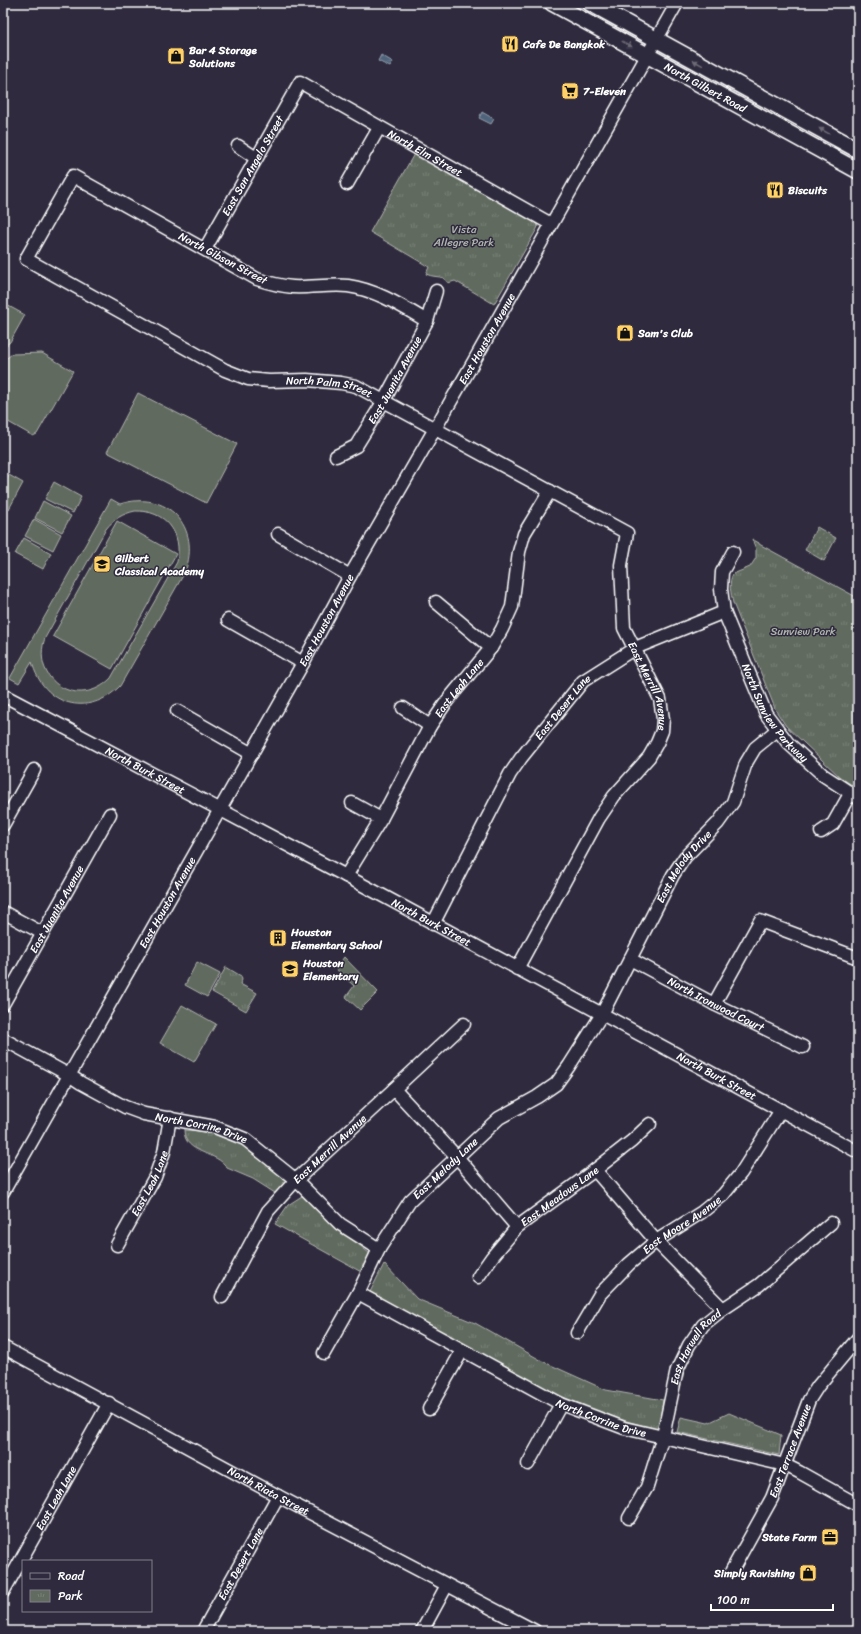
<svg xmlns="http://www.w3.org/2000/svg" width="861" height="1634" font-family="Sriracha,sans-serif">
	<style>
		.grass { fill: url(#grass-dots); stroke: #b0b5af }
		.park { fill: url(#park-tufts); stroke: #b0b5af }
		.pitch { fill: #616b5f; stroke: #b0b5af; fill-rule: evenodd }
		.water { fill: url(#water-waves); stroke: #95a2af }
		.lines { fill: none; stroke-linecap: round; stroke-linejoin: round }
		.minor-casing { stroke: #fff; stroke-width: 15 }
		.major-casing { stroke: #fff; stroke-width: 18 }
		.minor { stroke: #2f2a3d; stroke-width: 12 }
		.major { stroke: #2f2a3d; stroke-width: 15 }
		.oneway { fill: #6d6a77 }
		.labels { text-anchor: middle; stroke-width: 3; stroke-linejoin: round; paint-order: stroke }
		.poi-label { font-size: 11px; font-weight: bold; fill: #fff; stroke: #2f2a3d; text-anchor: start }
		.street-label { font-size: 11px; fill: #fff; stroke: #2f2a3d }
		.park-label { font-size: 11px; fill: #b0b5af; stroke: #2f2a3d }
	</style>
	<defs>
		<pattern id="grass-dots" width="8" height="8" patternUnits="userSpaceOnUse"><rect width="8" height="8" fill="#616b5f"/><path d="M2 2h.1M6 6h.1" fill="none" stroke="#798177" stroke-width="1.8" stroke-linecap="round"/></pattern>
		<pattern id="park-tufts" width="24" height="20" patternUnits="userSpaceOnUse"><rect width="24" height="20" fill="#616b5f"/><path d="M3 7l-1-3M5 7V3M7 7l1-3M15 17l-1-3M17 17v-4M19 17l1-3" fill="none" stroke="#798177"/></pattern>
		<pattern id="water-waves" width="16" height="10" patternUnits="userSpaceOnUse"><rect width="16" height="10" fill="#4f647a"/><path d="M0 5q4-4 8 0t8 0" fill="none" stroke="#697b8e"/></pattern>
	</defs>
	<rect width="100%" height="100%" fill="#2f2a3d"/>
	<filter id="ink" filterUnits="userSpaceOnUse"><feTurbulence type="fractalNoise" baseFrequency=".025" numOctaves="2"/><feDisplacementMap in="SourceGraphic" scale="8" xChannelSelector="R" yChannelSelector="G"/><feConvolveMatrix kernelMatrix="1 2 1 2 8 2 1 2 1" color-interpolation-filters="sRGB"/></filter>
	<g filter="url(#ink)">
		<polygon class="grass" points="817,527 836,538 824,561 805,550"/>
		<g class="park">
			<path d="M414,154L534,221L538,226L537,229L494,304L455,281L448,283L444,278C438,276 432,277 426,274L429,267L370,232Z"/>
			<path d="M752,539L759,543V544L858,598V789L840,777L786,726L776,711L733,603C731,593 728,583 733,574L750,567L756,558V549Z"/>
			<polygon points="344,957 378,992 360,1010 346,997 354,986 336,969"/>
			<polygon points="226,967 241,976 242,980 240,984 257,993 246,1011 212,992"/>
			<path d="M184,1130L206,1131L240,1144L266,1159L289,1178L275,1193L253,1179L227,1168C218,1151 184,1155 184,1130Z"/>
			<polygon points="302,1196 370,1254 363,1273 275,1224 288,1205"/>
			<polygon points="384,1264 417,1299 475,1323 544,1362 606,1390 663,1400 659,1430 608,1416 561,1396 505,1367 370,1292"/>
			<polygon points="729,1413 781,1435 779,1455 677,1432 681,1417 708,1423"/>
		</g>
		<g class="pitch">
			<polygon points="3,303 25,315 10,342 3,348"/>
			<polygon points="42,353 73,371 37,434 33,436 3,419 3,361 12,354"/>
			<polygon points="138,393 237,444 206,503 107,452"/>
			<polygon points="9,475 23,483 9,509 3,506 3,486"/>
			<polygon points="54,482 81,497 73,513 45,499"/>
			<path d="M111,499L120,504C167,489 202,527 185,572L120,686C88,719 43,705 32,662L19,683L10,678ZM135,511C165,510 183,532 177,562L111,678C79,711 30,681 45,638L106,529C114,519 122,514 135,511Z"/>
			<polygon points="43,501 71,516 62,532 35,518"/>
			<polygon points="34,519 61,534 53,550 25,536"/>
			<polygon points="117,521 176,554 112,669 53,636"/>
			<polygon points="24,538 51,553 43,569 15,554"/>
			<polygon points="197,962 220,974 207,997 185,985"/>
			<polygon points="182,1005 216,1024 194,1062 160,1043"/>
		</g>
		<g class="water">
			<polygon points="381,55 393,62 390,67 378,61"/>
			<polygon points="482,112 494,119 491,124 479,118"/>
		</g>
		<g class="lines">
			<defs>
				<g id="minor">
					<polyline points="238,146 256,158"/>
					<polyline points="347,184 379,128"/>
					<path id="s1" d="M205,249L300,82L551,224"/>
					<path id="s2" d="M427,321C403,307 377,290 348,286C330,284 311,288 293,287C280,286 269,283 257,279L73,176L26,259L225,370L248,379L269,381L307,380L341,383L356,386L627,533L621,565L624,628L660,699L663,719L662,731L657,743L649,757L614,796L599,818L517,969"/>
					<path id="s3" d="M336,456L356,446L382,404L427,321L436,291"/>
					<polyline points="278,534 350,576"/>
					<path id="s4" d="M733,552L722,572L721,589L724,612L766,714L788,743L823,775L858,798"/>
					<polyline points="436,602 491,648"/>
					<polyline points="228,620 303,663"/>
					<path id="s5" d="M3,695L346,876L858,1152"/>
					<polyline points="403,708 430,726"/>
					<polyline points="177,711 252,754"/>
					<polyline points="352,803 381,819"/>
					<polyline points="3,825 34,770"/>
					<polyline points="821,832 833,824 850,794"/>
					<path id="s6" d="M346,876L381,819L430,726L447,701L491,648L502,629L512,607L519,552L524,534L550,491"/>
					<polyline points="3,912 42,933"/>
					<path id="s7" d="M433,924L510,774L521,758L583,681L635,648L724,612"/>
					<path id="s8" d="M630,959L714,1004L803,1047"/>
					<path id="s9" d="M3,1004L110,814"/>
					<polyline points="714,1004 760,921 858,958"/>
					<path id="s10" d="M3,1039L69,1075L81,1083L125,1107L144,1114L215,1127L245,1139L296,1180L340,1224L379,1249"/>
					<polyline points="394,1089 457,1157 517,1227"/>
					<polyline points="595,1170 656,1241 723,1309"/>
					<path id="s11" d="M3,1192L303,663L350,576L470,368L677,3"/>
					<path id="s12" d="M117,1245L155,1177L164,1152L170,1118"/>
					<path id="s13" d="M478,1277L492,1257L517,1227L595,1170L632,1141L650,1124"/>
					<path id="s14" d="M358,1293L561,1404L624,1428L785,1465L799,1472L858,1505"/>
					<path id="s15" d="M222,1297L268,1211L296,1180L464,1024"/>
					<path id="s16" d="M577,1333L600,1294L629,1264L656,1241L702,1212L723,1195L741,1173L781,1110"/>
					<path id="s17" d="M3,1347L278,1496L535,1631"/>
					<path id="s18" d="M324,1353L358,1293L379,1249L410,1201L499,1118L537,1097L556,1084L569,1066L602,1014L673,875L685,857L718,823L733,802L746,763L755,748L777,730"/>
					<polyline points="429,1409 462,1351"/>
					<polyline points="528,1464 561,1404"/>
					<path id="s19" d="M629,1518L647,1487L663,1436L677,1370L689,1345L703,1325L723,1309L759,1285L831,1223"/>
					<path id="s20" d="M732,1570L772,1498L809,1400L818,1386L858,1338"/>
					<path id="s21" d="M3,1592L109,1403"/>
					<path id="s22" d="M203,1631L278,1496"/>
					<polyline points="422,1631 447,1585"/>
				</g>
				<g id="major">
					<path id="s23" d="M552,3L858,171"/>
					<polyline points="590,3 858,150"/>
				</g>
			</defs>
			<use href="#minor" class="minor-casing"/>
			<use href="#major" class="major-casing"/>
			<use href="#minor" class="minor"/>
			<use href="#major" class="major"/>
		</g>
		<defs><path id="oneway-solid" d="M-6-.8H1V-3.2L6.5 0L1 3.2V.8H-6Z"/></defs>
		<g class="oneway">
			<use href="#oneway-solid" transform="translate(627 44) rotate(29)"/>
			<use href="#oneway-solid" transform="translate(698 63) rotate(-151)"/>
			<use href="#oneway-solid" transform="translate(824 131) rotate(-151)"/>
		</g>
	</g>
	<defs>
		<symbol id="restaurant-square" viewBox="-11 -11 22 22"><rect x="-9" y="-9" width="18" height="18" rx="4" fill="#ffd166" stroke="#2f2a3d"/><path d="M-5-6h1v4h1v-4h1v4h1v-4h1v5L-1.5 .5V6h-2V.5L-5-1ZM5-6V6H3V1.5H1.5Q1.5-4 5-6Z" fill="#111"/></symbol>
		<symbol id="shop-square" viewBox="-11 -11 22 22"><rect x="-9" y="-9" width="18" height="18" rx="4" fill="#ffd166" stroke="#2f2a3d"/><path d="M-5-2.5h2.3a2.7 3.5 0 0 1 5.4 0H5L5.5 6h-11ZM-1.5-2.5h3a1.5 2.3 0 0 0-3 0Z" fill="#111"/></symbol>
		<symbol id="supermarket-square" viewBox="-11 -11 22 22"><rect x="-9" y="-9" width="18" height="18" rx="4" fill="#ffd166" stroke="#2f2a3d"/><path d="M-6-5.5h2.5l.6 2H6L4.5 2H-2.5L-4.4-4H-6ZM-1.5 3.2a1.3 1.3 0 1 0 .1 0ZM3 3.2a1.3 1.3 0 1 0 .1 0Z" fill="#111"/></symbol>
		<symbol id="school-square" viewBox="-11 -11 22 22"><rect x="-9" y="-9" width="18" height="18" rx="4" fill="#ffd166" stroke="#2f2a3d"/><path d="M0-5L7-2L0 1L-7-2ZM-4 1L0 2.5L4 1V4Q0 6-4 4Z" fill="#111"/></symbol>
		<symbol id="building-square" viewBox="-11 -11 22 22"><rect x="-9" y="-9" width="18" height="18" rx="4" fill="#ffd166" stroke="#2f2a3d"/><path d="M-4-6H4V6H1V3H-1V6H-4ZM-2.5-4.3h1.7v1.8h-1.7ZM.8-4.3h1.7v1.8H.8ZM-2.5-1h1.7V.8h-1.7ZM.8-1h1.7V.8H.8Z" fill="#111"/></symbol>
		<symbol id="office-square" viewBox="-11 -11 22 22"><rect x="-9" y="-9" width="18" height="18" rx="4" fill="#ffd166" stroke="#2f2a3d"/><path d="M-6-3h4V-5.5h4V-3h4V5H-6ZM-1-4.5V-3h2v-1.5ZM-6 0V1H6V0Z" fill="#111"/></symbol>
	</defs>
	<g fill-rule="evenodd">
		<use href="#restaurant-square" x="500" y="34" width="20" height="20"/>
		<use href="#shop-square" x="166" y="46" width="20" height="20"/>
		<use href="#supermarket-square" x="560" y="81" width="20" height="20"/>
		<use href="#restaurant-square" x="765" y="180" width="20" height="20"/>
		<use href="#shop-square" x="615" y="323" width="20" height="20"/>
		<use href="#school-square" x="92" y="554" width="20" height="20"/>
		<use href="#building-square" x="268" y="928" width="20" height="20"/>
		<use href="#school-square" x="280" y="959" width="20" height="20"/>
		<use href="#office-square" x="820" y="1527" width="20" height="20"/>
		<use href="#shop-square" x="798" y="1563" width="20" height="20"/>
	</g>
	<g class="labels">
		<g class="poi-label">
			<text x="523" y="48">Cafe De Bangkok</text>
			<text x="189" y="54">Bar 4 Storage<tspan x="189" dy="13">Solutions</tspan></text>
			<text x="583" y="95">7-Eleven</text>
			<text x="788" y="194">Biscuits</text>
			<text x="638" y="337">Sam's Club</text>
			<text x="115" y="562">Gilbert<tspan x="115" dy="13">Classical Academy</tspan></text>
			<text x="291" y="936">Houston<tspan x="291" dy="13">Elementary School</tspan></text>
			<text x="303" y="967">Houston<tspan x="303" dy="13">Elementary</tspan></text>
			<text x="817" y="1541" text-anchor="end">State Farm</text>
			<text x="795" y="1577" text-anchor="end">Simply Ravishing</text>
		</g>
		<g class="street-label">
			<text dy="4" stroke="none"><textPath href="#s23" startOffset="175">North Gilbert Road</textPath></text>
			<text dy="4" stroke="none"><textPath href="#s1" startOffset="336">North Elm Street</textPath></text>
			<text dy="4" stroke="none"><textPath href="#s1" startOffset="96">East San Angelo Street</textPath></text>
			<text transform="translate(223 258) rotate(28)" y="4">North Gibson Street</text>
			<text dy="4" stroke="none"><textPath href="#s11" startOffset="981">East Houston Avenue</textPath></text>
			<text dy="4" stroke="none"><textPath href="#s3" startOffset="99">East Juanita Avenue</textPath></text>
			<text dy="4" stroke="none"><textPath href="#s2" startOffset="820">North Palm Street</textPath></text>
			<text dy="4" stroke="none"><textPath href="#s11" startOffset="657">East Houston Avenue</textPath></text>
			<text dy="4" stroke="none"><textPath href="#s2" startOffset="1314">East Merrill Avenue</textPath></text>
			<text dy="4" stroke="none"><textPath href="#s6" startOffset="220">East Leah Lane</textPath></text>
			<text dy="4" stroke="none"><textPath href="#s7" startOffset="254">East Desert Lane</textPath></text>
			<text dy="4" stroke="none"><textPath href="#s4" startOffset="177">North Sunview Parkway</textPath></text>
			<text dy="4" stroke="none"><textPath href="#s5" startOffset="161">North Burk Street</textPath></text>
			<text dy="4" stroke="none"><textPath href="#s18" startOffset="616">East Melody Drive</textPath></text>
			<text dy="4" stroke="none"><textPath href="#s11" startOffset="333">East Houston Avenue</textPath></text>
			<text dy="4" stroke="none"><textPath href="#s9" startOffset="109">East Juanita Avenue</textPath></text>
			<text dy="4" stroke="none"><textPath href="#s5" startOffset="485">North Burk Street</textPath></text>
			<text dy="4" stroke="none"><textPath href="#s8" startOffset="97">North Ironwood Court</textPath></text>
			<text dy="4" stroke="none"><textPath href="#s5" startOffset="809">North Burk Street</textPath></text>
			<text dy="4" stroke="none"><textPath href="#s10" startOffset="219">North Corrine Drive</textPath></text>
			<text dy="4" stroke="none"><textPath href="#s15" startOffset="185">East Merrill Avenue</textPath></text>
			<text dy="4" stroke="none"><textPath href="#s18" startOffset="223">East Melody Lane</textPath></text>
			<text dy="4" stroke="none"><textPath href="#s12" startOffset="70">East Leah Lane</textPath></text>
			<text dy="4" stroke="none"><textPath href="#s13" startOffset="116">East Meadows Lane</textPath></text>
			<text dy="4" stroke="none"><textPath href="#s16" startOffset="153">East Moore Avenue</textPath></text>
			<text dy="4" stroke="none"><textPath href="#s19" startOffset="186">East Harwell Road</textPath></text>
			<text dy="4" stroke="none"><textPath href="#s14" startOffset="274">North Corrine Drive</textPath></text>
			<text dy="4" stroke="none"><textPath href="#s20" startOffset="133">East Terrace Avenue</textPath></text>
			<text dy="4" stroke="none"><textPath href="#s17" startOffset="302">North Riata Street</textPath></text>
			<text dy="4" stroke="none"><textPath href="#s21" startOffset="108">East Leah Lane</textPath></text>
			<text dy="4" stroke="none"><textPath href="#s22" startOffset="77">East Desert Lane</textPath></text>
		</g>
		<g class="park-label">
			<text x="464" y="233">Vista<tspan x="464" dy="13">Allegre Park</tspan></text>
			<text x="803" y="635">Sunview Park</text>
		</g>
	</g>
	<rect width="861" height="1634" fill="none" stroke="#2f2a3d" stroke-width="16"/>
	<rect x="8" y="8" width="845" height="1618" fill="none" stroke="#fff" stroke-width="1.5" filter="url(#ink)"/>
	<rect x="22" y="1560" width="130" height="52" fill="#2f2a3d" stroke="#827f8b"/>
	<rect x="30" y="1573" width="20" height="6" fill="#2f2a3d" stroke="#827f8b"/>
	<text x="58" y="1580" font-size="12" fill="#ffffff">Road</text>
	<rect x="30" y="1590" width="20" height="12" fill="url(#park-tufts)" stroke="#827f8b"/>
	<text x="58" y="1600" font-size="12" fill="#ffffff">Park</text>
	<path d="M711 1604v6h122v-6" fill="none" stroke="#ffffff" stroke-width="2"/>
	<text x="717" y="1604" font-size="12" fill="#ffffff" stroke="#2f2a3d" stroke-width="3" paint-order="stroke">100 m</text>
</svg>
